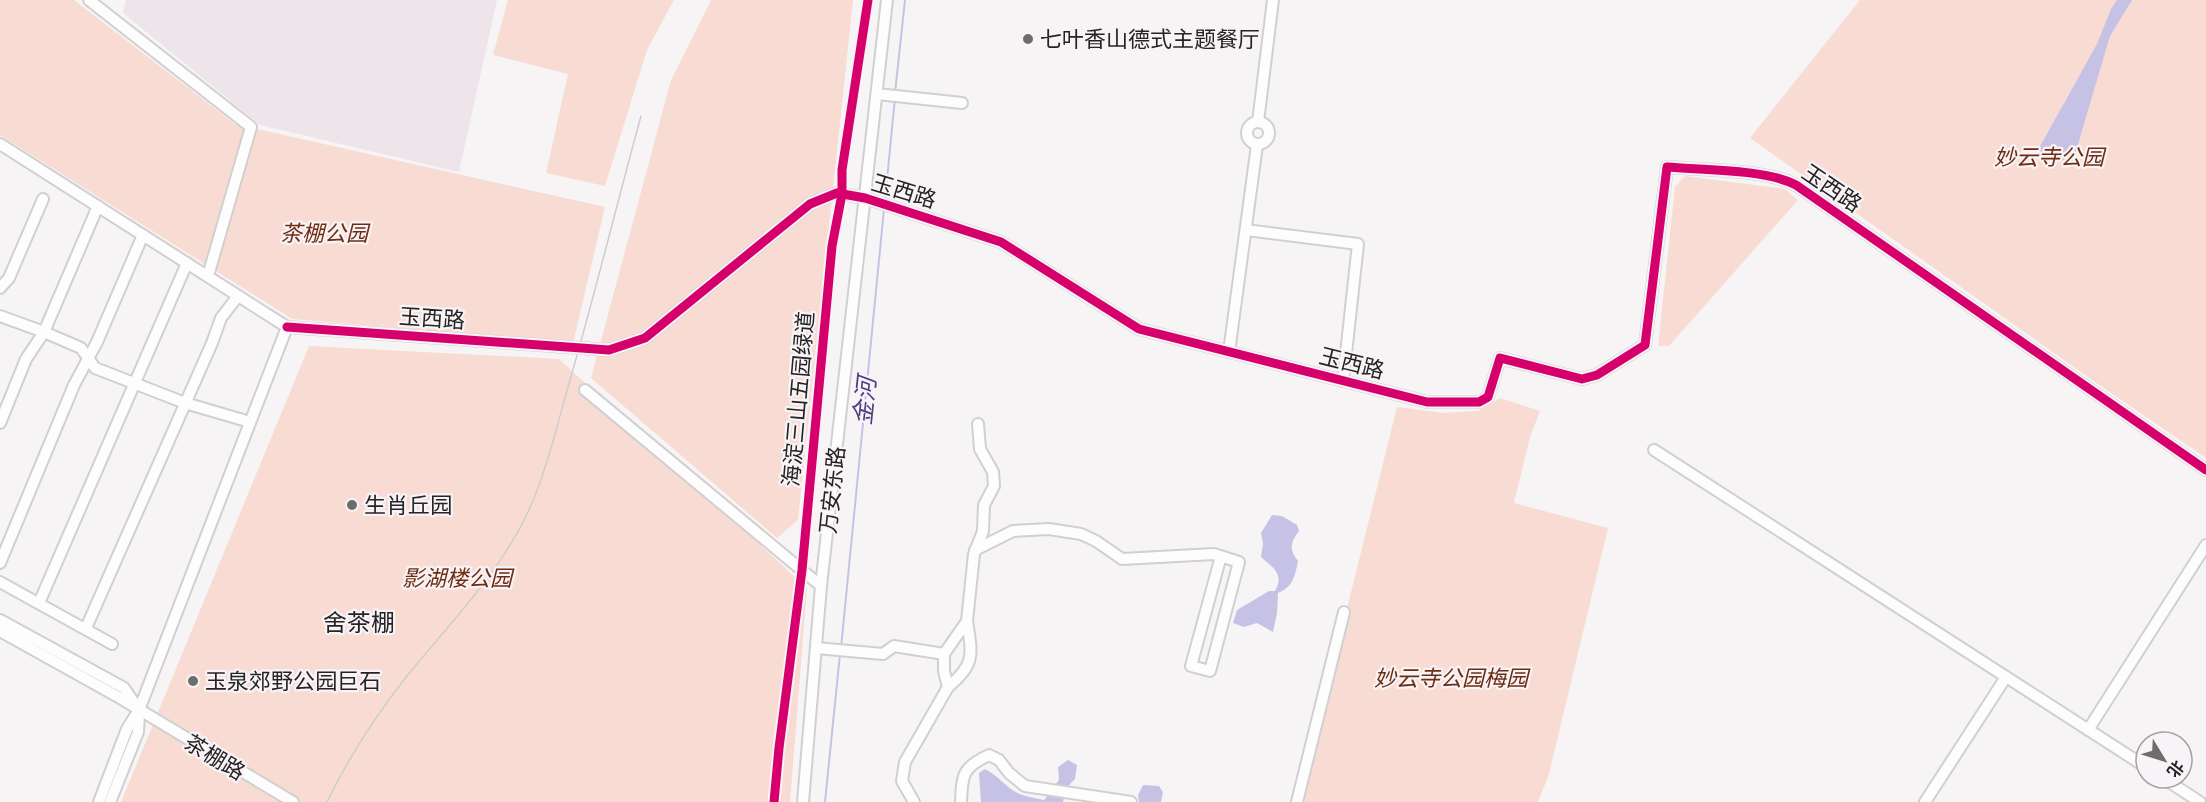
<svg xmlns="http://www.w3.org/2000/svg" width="2206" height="802" font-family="'Zilla Slab','Noto Sans SC',serif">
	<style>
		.built { fill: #eee5ea }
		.green { fill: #f8dcd3 }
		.water { fill: #c5c2e6 }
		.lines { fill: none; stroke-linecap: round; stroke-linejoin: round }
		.stream { stroke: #c5c2e6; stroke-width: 2 }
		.minor-casing { stroke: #d1d0d0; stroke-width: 14 }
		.minor { stroke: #fefdfe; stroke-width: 10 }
		.tram { stroke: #cecdce; stroke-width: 1.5 }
		.cycleway-casing { stroke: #f8f3f6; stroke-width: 13 }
		.cycleway { stroke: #d6006c; stroke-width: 9 }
		.poi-dot { fill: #6e6d6e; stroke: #f8f3f6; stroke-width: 2 }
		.labels { text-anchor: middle; stroke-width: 4.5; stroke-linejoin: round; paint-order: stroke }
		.poi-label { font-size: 22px; fill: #252425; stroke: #f8f3f6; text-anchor: start }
		.park-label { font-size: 22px; font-style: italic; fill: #6f2c10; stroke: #f8f3f6 }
		.street-label { font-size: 22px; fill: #252425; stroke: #f8f3f6 }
		.water-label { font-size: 24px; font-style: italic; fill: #4a4180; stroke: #f8f3f6 }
		.neighbourhood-label { font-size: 24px; fill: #252425; stroke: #f8f3f6 }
	</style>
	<rect width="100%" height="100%" fill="#f7f4f6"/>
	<polygon class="built" points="126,0 497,0 459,172 260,125 123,13"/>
	<g class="green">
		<polygon points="0,0 74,0 235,124 605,207 573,343 292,319 0,135"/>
		<polygon points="508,0 674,0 647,50 605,186 546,173 568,74 493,55"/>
		<polygon points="711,0 853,0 798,520 777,538 591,378 671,80"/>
		<polygon points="1860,0 2206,0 2206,458 2095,382 1750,138"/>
		<polygon points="1685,176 1785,189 1798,200 1669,346 1658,346 1675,187"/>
		<polygon points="309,346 559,359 807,588 790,802 121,802"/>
		<polygon points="1500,398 1540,411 1530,437 1514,503 1608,528 1549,774 1538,802 1299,802 1397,407 1443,413 1478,411"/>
	</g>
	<g class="water">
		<polygon points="2117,0 2132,0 2110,36 2073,161 2042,157 2038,150 2097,44 2111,9"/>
		<path d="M1272,515L1282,516L1297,525L1299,531C1290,543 1289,550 1298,561C1295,576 1293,587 1278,593L1277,613L1273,632L1257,623L1244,627L1233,623L1237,610L1269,591H1275C1285,574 1272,567 1261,557L1263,544L1261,533Z"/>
		<path d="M1068,760L1077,765L1075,779L1066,788L1063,802H981L979,773L985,769C999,776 1007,789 1020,794C1027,797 1036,798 1044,800L1059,780L1058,767Z"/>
		<polygon points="1143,785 1159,786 1163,792 1161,802 1139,802 1138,795"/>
	</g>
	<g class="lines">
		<g class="stream">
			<polyline points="895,93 905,0"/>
			<polyline points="885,200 895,98"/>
			<polyline points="841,648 884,209"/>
			<polyline points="825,802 840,654"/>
		</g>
		<defs>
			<g id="minor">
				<polyline points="89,0 251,127 208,276"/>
				<polyline points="877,94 962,103"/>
				<circle cx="1258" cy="133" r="11"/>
				<polyline points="1258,122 1273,0"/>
				<polyline points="0,144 287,327 139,710 127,729 99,802"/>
				<polyline points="1246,230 1358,244 1343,381"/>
				<polyline points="0,288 9,278 43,199"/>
				<polyline points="0,316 44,332 98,206"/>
				<path d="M287,327L609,350L645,338L810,204L837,193L865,198L1001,242L1139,329L1427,402H1479L1488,397L1500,358L1582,379L1597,375L1645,345L1667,167C1702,170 1766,169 1796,185L2206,470"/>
				<polyline points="1229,352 1257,145"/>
				<polyline points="585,390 821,586"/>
				<polyline points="0,423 26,359 44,332 81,348 95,368 185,403 250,422"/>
				<polyline points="1654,450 2146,767"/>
				<polyline points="975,550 1013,531 1049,529 1081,534 1096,541 1122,559 1214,554 1239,562 1210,671 1191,666 1221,556"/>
				<polyline points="0,563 74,385 97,342 143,235"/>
				<polyline points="0,582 112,644"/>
				<polyline points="39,603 187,263"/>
				<polyline points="0,620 124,688 137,707"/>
				<polyline points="967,621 974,554 983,531 984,505 994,486 993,472 980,449 978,424"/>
				<polyline points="86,628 212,343 221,318 238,296"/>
				<polyline points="0,631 120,698 293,802"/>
				<path d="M816,648L883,654L894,646L944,654V671L948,687C976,664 972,654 967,621L944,654"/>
				<polyline points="2088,730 2206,545"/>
				<polyline points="2163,778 2200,802"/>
				<polyline points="110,802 138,732 139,713"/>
				<polyline points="803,802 821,586 887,0"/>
				<polyline points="914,802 902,781 905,762 948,687"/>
				<path d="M961,802C962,774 963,767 989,755L999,760L1009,773L1025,786L1131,802"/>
				<polyline points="1297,802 1344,612"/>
				<polyline points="1925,802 2006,677"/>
			</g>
		</defs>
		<use href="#minor" class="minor-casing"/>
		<use href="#minor" class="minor"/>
		<path class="tram" d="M327,802C349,757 376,715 407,676C449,624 499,574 528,512C546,473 556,429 568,387C594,298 616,207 641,116"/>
		<defs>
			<g id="cycleway">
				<path d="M287,327L609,350L645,338L810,204L837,193L865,198L1001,242L1139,329L1427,402H1479L1488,397L1500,358L1582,379L1597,375L1645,345L1667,167C1702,170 1766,169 1796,185L2206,470"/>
				<polyline points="774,802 779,748 802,570 832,246 842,194 842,170 868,0"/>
			</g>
		</defs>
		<use href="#cycleway" class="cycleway-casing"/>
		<use href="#cycleway" class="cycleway"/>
	</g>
	<g class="poi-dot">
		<circle cx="1028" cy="39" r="6"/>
		<circle cx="352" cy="505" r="6"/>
		<circle cx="193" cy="681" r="6"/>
	</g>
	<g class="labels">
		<g class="poi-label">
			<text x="1040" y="47">七叶香山德式主题餐厅</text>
			<text x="364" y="513">生肖丘园</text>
			<text x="205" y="689">玉泉郊野公园巨石</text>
		</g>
		<g class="park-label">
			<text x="2049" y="165">妙云寺公园</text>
			<text x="324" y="241">茶棚公园</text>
			<text x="457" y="586">影湖楼公园</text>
			<text x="1451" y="686">妙云寺公园梅园</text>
		</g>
		<g class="street-label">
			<text transform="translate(1832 188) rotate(34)" y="8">玉西路</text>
			<text transform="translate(904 191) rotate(17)" y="8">玉西路</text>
			<text transform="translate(432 318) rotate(4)" y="8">玉西路</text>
			<text transform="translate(1352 363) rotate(14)" y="8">玉西路</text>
			<text transform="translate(798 399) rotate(-85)" y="8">海淀三山五园绿道</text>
			<text transform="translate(832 490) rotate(-84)" y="8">万安东路</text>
			<text transform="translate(215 757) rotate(31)" y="8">茶棚路</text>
		</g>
		<g class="water-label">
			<text transform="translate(865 401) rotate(-84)" y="8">金河</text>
		</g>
		<g class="neighbourhood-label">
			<text x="359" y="631">舍茶棚</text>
		</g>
	</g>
	<g transform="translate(2164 760) rotate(128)"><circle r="28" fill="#f8f3f6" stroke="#a4a0a2" stroke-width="1.5"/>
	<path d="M0-4.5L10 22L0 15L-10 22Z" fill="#6e6d6e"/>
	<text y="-9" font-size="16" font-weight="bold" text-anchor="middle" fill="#252425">北</text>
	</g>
</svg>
